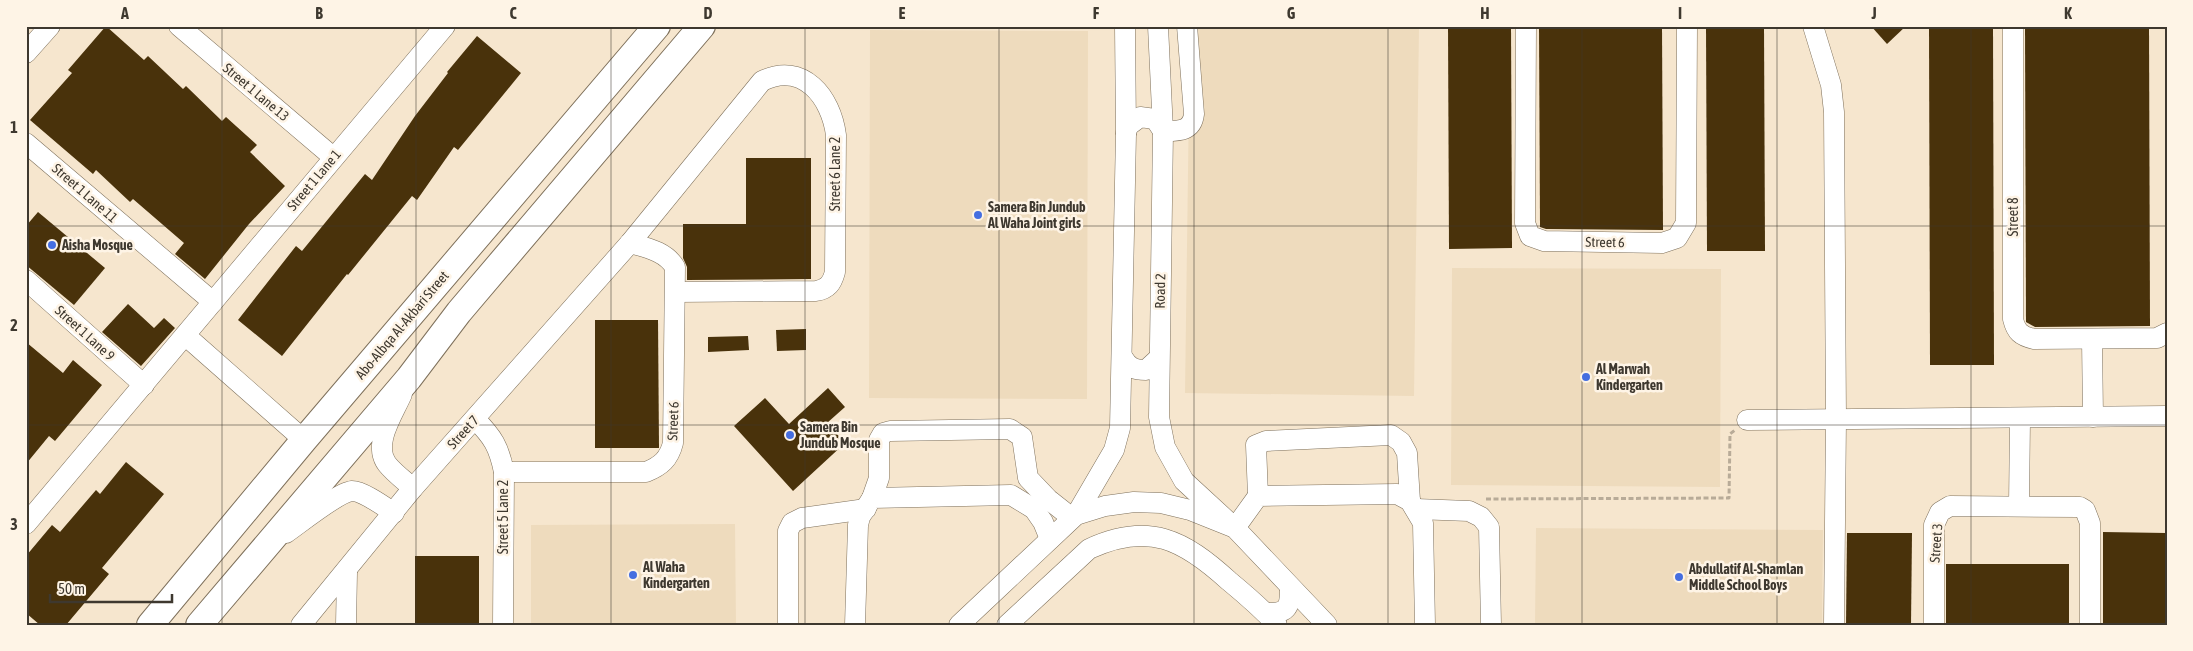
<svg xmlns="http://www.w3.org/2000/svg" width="2193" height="651" font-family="'Asap Condensed',sans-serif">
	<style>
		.built { fill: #eedbbd }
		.building { fill: #49320b }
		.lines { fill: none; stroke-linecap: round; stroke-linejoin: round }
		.minor-casing { stroke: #7e705b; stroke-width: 21 }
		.major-casing { stroke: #7e705b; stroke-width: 28 }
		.path { stroke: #b8ab98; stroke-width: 3; stroke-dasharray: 5 2.5; stroke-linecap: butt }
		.minor { stroke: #fff; stroke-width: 20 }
		.major { stroke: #fff; stroke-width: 26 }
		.grid { fill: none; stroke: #3e382f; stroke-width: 1; stroke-opacity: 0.55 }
		.poi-dot { fill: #456ee0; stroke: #fef4e6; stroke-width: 2 }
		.labels { text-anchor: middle; stroke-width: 5; stroke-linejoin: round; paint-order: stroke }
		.street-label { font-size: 14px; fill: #3e382f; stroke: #fef4e6 }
		.poi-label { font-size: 14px; font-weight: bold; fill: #3e382f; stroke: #fef4e6; text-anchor: start }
		.neatline { fill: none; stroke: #3e382f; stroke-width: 2 }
		.grid-label { font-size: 16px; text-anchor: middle; font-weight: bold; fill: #3e382f }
	</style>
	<rect width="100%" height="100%" fill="#f6e6ce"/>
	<g class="built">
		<polygon points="1190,26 1419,27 1414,396 1185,393"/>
		<polygon points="870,30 1088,31 1087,399 869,398"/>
		<polygon points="1452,268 1721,269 1720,487 1451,485"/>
		<polygon points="735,524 736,625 531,625 531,525"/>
		<polygon points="1536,528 1823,530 1822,625 1535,625"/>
	</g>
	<g class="building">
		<polygon points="106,26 144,60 148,56 183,89 186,86 222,121 226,117 257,145 250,152 285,186 249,224 205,279 175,254 184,243 133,199 130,202 96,170 93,174 30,120 72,73 68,70"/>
		<polygon points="1448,26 1511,26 1512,248 1449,249"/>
		<polygon points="1539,26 1662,26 1663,230 1546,229 1540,227"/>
		<polygon points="1706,26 1764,26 1765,251 1707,251"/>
		<polygon points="1871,26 1906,26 1887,44"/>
		<polygon points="1929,26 1993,26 1994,365 1930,365"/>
		<polygon points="2025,26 2149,26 2150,326 2035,327 2026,322"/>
		<polygon points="477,36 521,73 458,150 454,147 417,200 412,196 348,275 347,274 282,356 238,320 296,246 302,251 365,174 372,180 415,116 448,73 447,72"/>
		<polygon points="746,158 811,158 811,279 687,280 687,267 683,258 683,224 746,224"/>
		<polygon points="38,212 105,268 74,305 26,265 26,226"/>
		<polygon points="128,304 154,328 164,318 175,328 141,366 102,332"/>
		<polygon points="595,320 658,320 659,448 595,448"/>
		<polygon points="806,329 806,350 777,351 776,330"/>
		<polygon points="748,336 749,350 708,352 708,337"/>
		<polygon points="26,342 63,373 73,360 102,385 55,441 49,436 26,464"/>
		<polygon points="828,388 845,407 827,423 845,443 793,491 734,426 765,398 789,424"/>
		<polygon points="126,462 164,494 102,568 109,574 66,625 40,625 26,613 26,556 52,525 60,532 96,490 100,494"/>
		<polygon points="2103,532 2166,533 2166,625 2103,625"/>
		<polygon points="1847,533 1912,533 1911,625 1846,625"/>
		<rect x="415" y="556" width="64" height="69"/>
		<rect x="1946" y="564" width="123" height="61"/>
	</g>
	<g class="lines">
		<defs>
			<g id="minor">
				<polyline points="179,26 333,157"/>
				<polyline points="1158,26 1163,131 1159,417 1165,447 1184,481 1235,528 1258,496 1397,494 1410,501 1423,523 1425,625"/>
				<polyline points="1526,26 1525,223 1530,236 1544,241 1662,243 1677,238 1686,223 1687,26"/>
				<polyline points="1813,26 1831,85 1834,112 1836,419 1834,625"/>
				<path d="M2013,26V319C2016,332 2021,336 2034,339L2157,338L2167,333"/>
				<polyline points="26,53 50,26"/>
				<path d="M1126,133L1128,126L1140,117L1155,119L1163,131C1178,131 1192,132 1194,114L1187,26"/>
				<polyline points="26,143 213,302"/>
				<polyline points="26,280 144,385"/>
				<polyline points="186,336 304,440"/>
				<polyline points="2092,339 2093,417"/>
				<path d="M1123,358C1129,368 1135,370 1146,370L1159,358"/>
				<path d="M402,394C394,413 372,444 387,464C394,473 405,481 413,488"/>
				<path d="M475,419C493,437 499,447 504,472L503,625"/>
				<polyline points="1747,420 2167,416"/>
				<path d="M504,472H646C661,466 669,459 673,443L675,267C665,251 647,248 630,243"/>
				<polyline points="1258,496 1256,445 1266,441 1391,435 1401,442 1407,453 1410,501"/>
				<polyline points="872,498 879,478 879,440 883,433 890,431 1010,429 1022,437 1028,478 1048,499 1072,518"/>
				<polyline points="2019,506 2020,419"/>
				<polyline points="1416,509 1469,511 1481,517 1489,527 1491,625"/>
				<polyline points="1076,515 1114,450 1120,428 1126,133 1125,26"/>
				<polyline points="26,524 445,26"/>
				<path d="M286,533C299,524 339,492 352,491C363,491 385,507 394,513"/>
				<path d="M1266,613C1287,613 1290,609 1290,588"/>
				<path d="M301,625L413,488L630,243L762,81C803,61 831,97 836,135L835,272C832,283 828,289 816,291L676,292"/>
				<polyline points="346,625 347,572"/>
				<polyline points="788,625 788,531 792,523 802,518 866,509"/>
				<polyline points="855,625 858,525 860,517 872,498 1011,495 1034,509 1043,522 1050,539"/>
				<polyline points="959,625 1076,515 1105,506 1134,502 1161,503 1190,510 1235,528 1327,625"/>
				<path d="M1007,625L1089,549C1149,521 1184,540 1229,581C1246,595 1262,609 1277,625"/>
				<polyline points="1934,625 1934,525 1940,512 1950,506 2080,507 2085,510 2090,523 2090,625"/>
			</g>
			<g id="major">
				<polyline points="150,625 304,440 657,26"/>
				<polyline points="199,625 409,378 459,312 702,26"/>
			</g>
		</defs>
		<use href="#minor" class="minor-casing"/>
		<use href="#major" class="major-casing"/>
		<polyline class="path" points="1486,499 1729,498 1730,434 1735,430"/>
		<use href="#minor" class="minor"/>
		<use href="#major" class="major"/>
	</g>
	<path class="grid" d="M222,26V625M416,26V625M611,26V625M805,26V625M999,26V625M1194,26V625M1388,26V625M1582,26V625M1777,26V625M1971,26V625M26,226H2167M26,425H2167"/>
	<g class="poi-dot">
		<circle cx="978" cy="215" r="5"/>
		<circle cx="52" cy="245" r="5"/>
		<circle cx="1586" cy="377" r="5"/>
		<circle cx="790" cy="435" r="5"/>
		<circle cx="633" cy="575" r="5"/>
		<circle cx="1679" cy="577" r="5"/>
	</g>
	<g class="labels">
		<g class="street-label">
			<text transform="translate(256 92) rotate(40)" y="5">Street 1 Lane 13</text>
			<text transform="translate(835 174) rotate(-90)" y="5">Street 6 Lane 2</text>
			<text transform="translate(314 180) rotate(-50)" y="5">Street 1 Lane 1</text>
			<text transform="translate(85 193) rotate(41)" y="5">Street 1 Lane 11</text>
			<text transform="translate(2013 217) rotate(-90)" y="5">Street 8</text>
			<text transform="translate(1605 242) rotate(1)" y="5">Street 6</text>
			<text transform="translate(1160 291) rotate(-89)" y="5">Road 2</text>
			<text transform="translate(402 325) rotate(-50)" y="5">Abo-Albqa Al-Akbari Street</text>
			<text transform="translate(85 333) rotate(42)" y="5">Street 1 Lane 9</text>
			<text transform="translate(673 421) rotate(-88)" y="5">Street 6</text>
			<text transform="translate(463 432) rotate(-48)" y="5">Street 7</text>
			<text transform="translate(503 517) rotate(-90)" y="5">Street 5 Lane 2</text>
			<text transform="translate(1936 543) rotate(-86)" y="5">Street 3</text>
		</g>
		<g class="poi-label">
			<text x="988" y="212">Samera Bin Jundub<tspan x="988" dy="16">Al Waha Joint girls</tspan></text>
			<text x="62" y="250">Aisha Mosque</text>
			<text x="1596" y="374">Al Marwah<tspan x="1596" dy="16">Kindergarten</tspan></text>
			<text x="800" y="432">Samera Bin<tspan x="800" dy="16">Jundub Mosque</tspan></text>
			<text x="643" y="572">Al Waha<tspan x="643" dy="16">Kindergarten</tspan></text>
			<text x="1689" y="574">Abdullatif Al-Shamlan<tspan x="1689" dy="16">Middle School Boys</tspan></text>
		</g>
	</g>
	<rect width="2193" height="651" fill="none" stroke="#fef4e6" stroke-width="55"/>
	<path d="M50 594v8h122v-8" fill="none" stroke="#3e382f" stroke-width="2.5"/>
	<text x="58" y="594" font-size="15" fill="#3e382f" stroke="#fef4e6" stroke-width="4" paint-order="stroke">50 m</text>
	<rect x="28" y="28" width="2138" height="596" class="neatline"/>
	<g class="grid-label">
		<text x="125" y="19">A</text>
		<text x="319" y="19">B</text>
		<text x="513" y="19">C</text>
		<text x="708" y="19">D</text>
		<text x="902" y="19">E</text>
		<text x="1096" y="19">F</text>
		<text x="1291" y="19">G</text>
		<text x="1485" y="19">H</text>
		<text x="1680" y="19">I</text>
		<text x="1874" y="19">J</text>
		<text x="2068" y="19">K</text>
		<text x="14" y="133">1</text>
		<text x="14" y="331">2</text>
		<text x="14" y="530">3</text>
	</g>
</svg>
